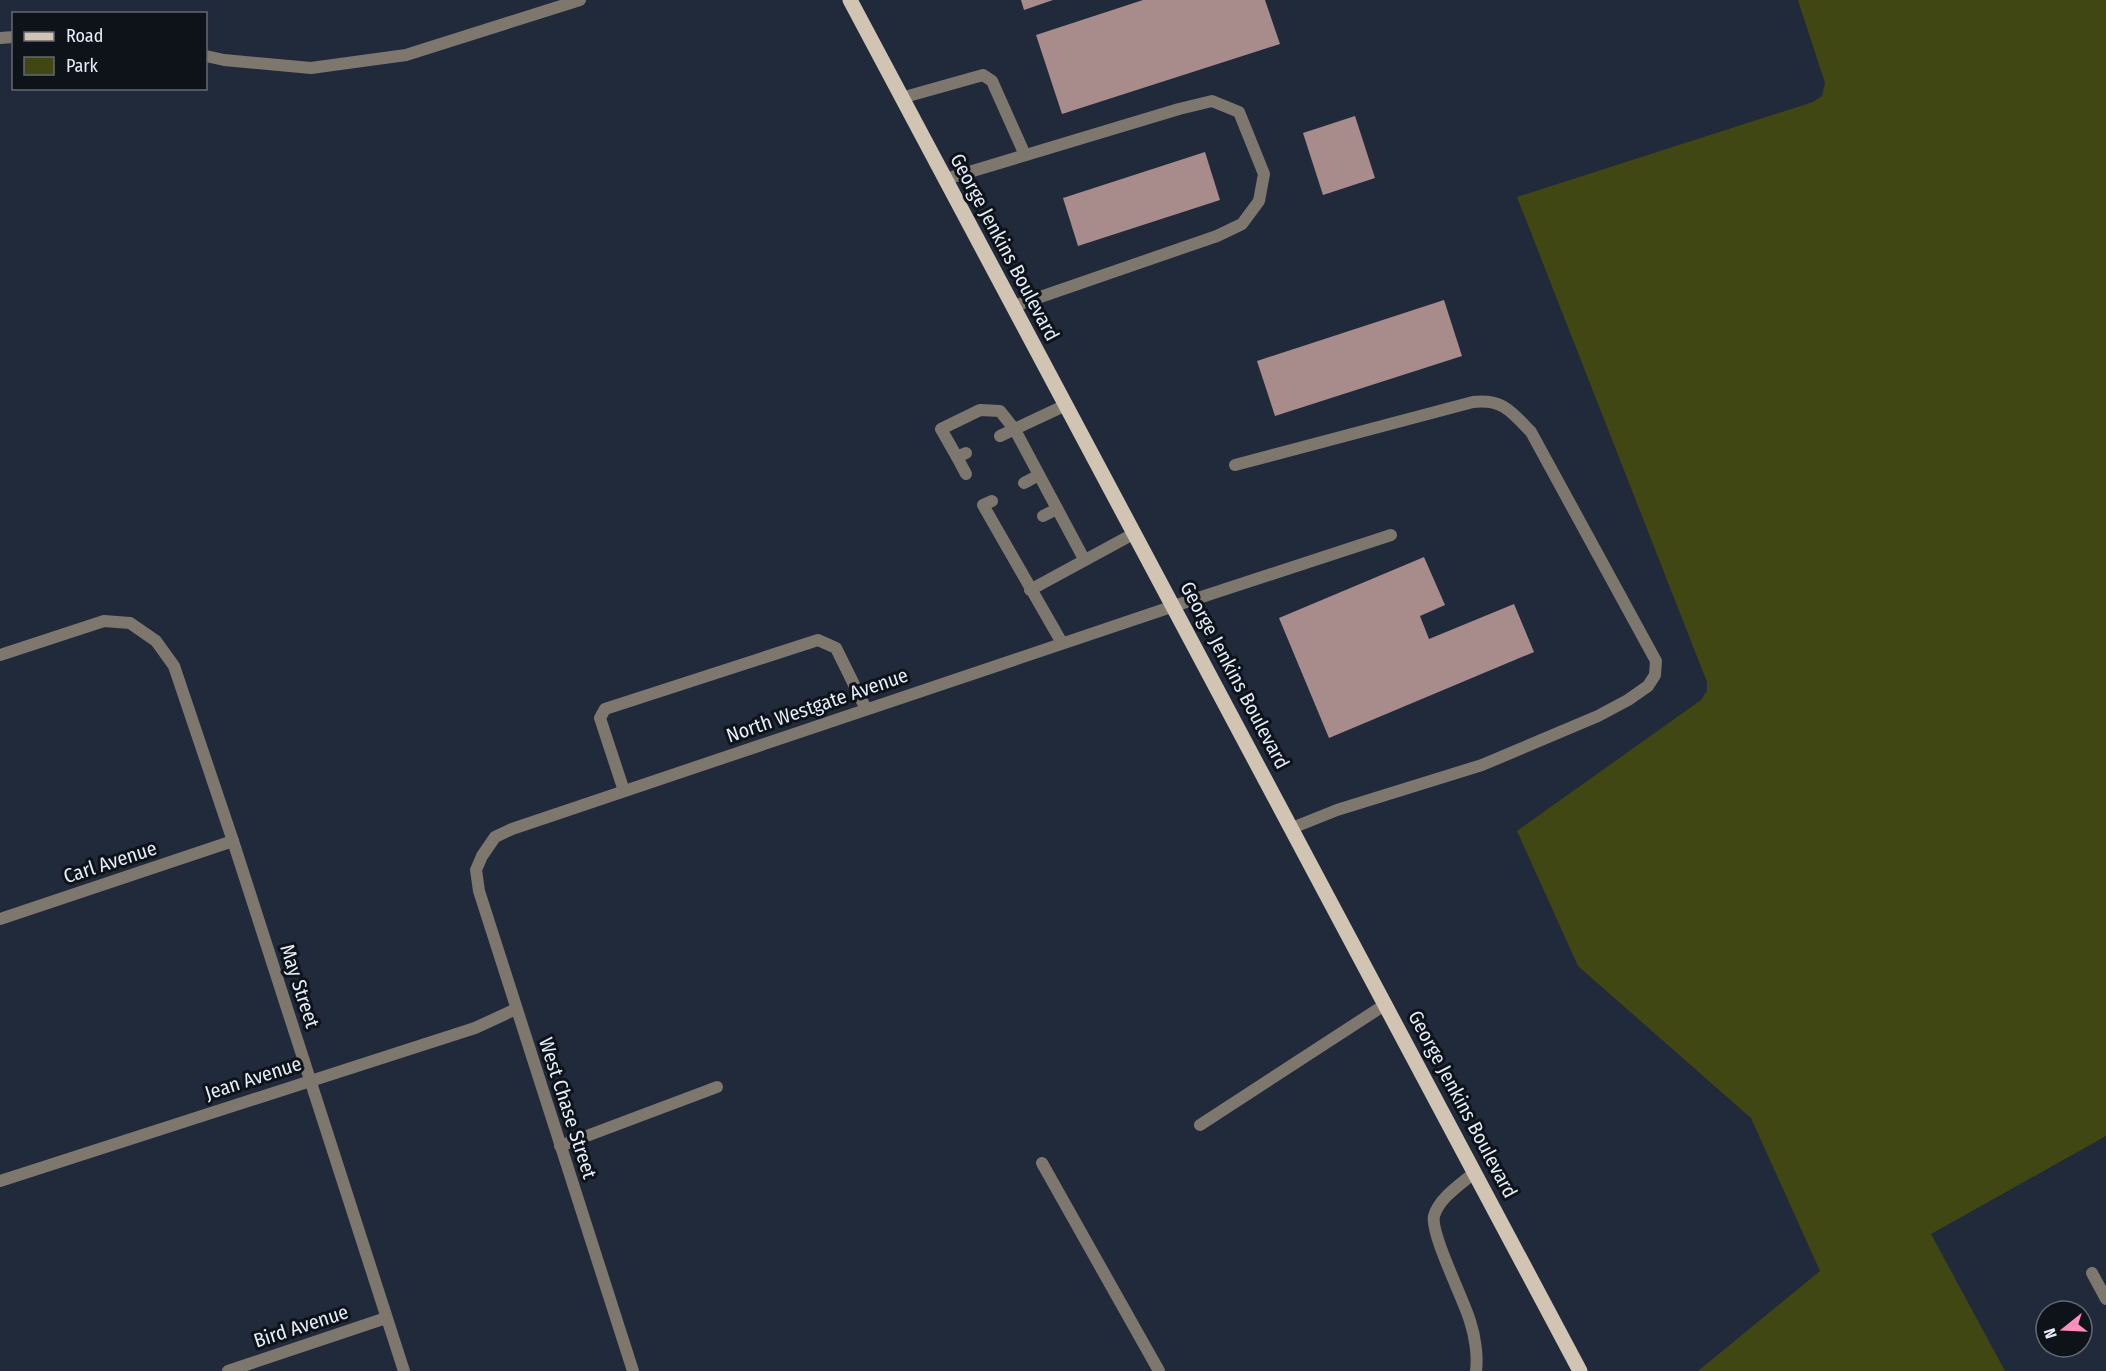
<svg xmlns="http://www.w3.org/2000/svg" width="2106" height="1371" font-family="'Fira Sans Condensed',sans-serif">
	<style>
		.green { fill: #414712 }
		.building { fill: #a88c8b }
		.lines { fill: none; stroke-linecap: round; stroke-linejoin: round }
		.service { stroke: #7e776e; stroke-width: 12 }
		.minor { stroke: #7e776e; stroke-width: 12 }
		.tertiary { stroke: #7e776e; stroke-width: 12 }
		.primary { stroke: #d2c4b3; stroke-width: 15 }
		.labels { text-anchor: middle; stroke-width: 6; stroke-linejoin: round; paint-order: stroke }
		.street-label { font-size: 20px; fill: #e6edf9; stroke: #0e131a }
	</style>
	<rect width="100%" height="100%" fill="#202a3b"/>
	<polygon class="green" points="1798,0 2106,0 2106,1136 1931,1234 2005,1371 1698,1371 1820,1271 1751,1118 1578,966 1517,831 1701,700 1707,691 1707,682 1517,197 1813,102 1822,96 1825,83"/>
	<g class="building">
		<polygon points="1021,0 1053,0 1024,10"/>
		<polygon points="1143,0 1265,0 1280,44 1062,114 1036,35"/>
		<polygon points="1355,116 1375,178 1323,195 1303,133"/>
		<polygon points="1205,152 1220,200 1078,246 1063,198"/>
		<polygon points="1444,300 1462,356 1275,416 1257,361"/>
		<polygon points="1424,557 1445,605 1420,616 1429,639 1514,604 1534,652 1329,738 1279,618"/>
	</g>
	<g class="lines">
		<g class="service">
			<polyline points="901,98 983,75 992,81 1025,155"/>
			<polyline points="946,179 1179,109 1212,101 1239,112 1264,174 1259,201 1242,224 1217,236 1014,306"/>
			<polyline points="1000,436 1066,405"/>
			<polyline points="957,457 941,429 980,410 1000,411 1015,430 1084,559"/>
			<path d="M1235,465L1473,402C1503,399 1511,411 1531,432L1656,661L1655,675L1648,686L1628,700L1598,716L1482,765L1337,810L1292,828"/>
			<polyline points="966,474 957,457 966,453"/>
			<polyline points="1024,483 1039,475"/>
			<polyline points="992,501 983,505 1062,643"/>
			<polyline points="1043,516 1057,509"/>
			<polyline points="1030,590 1135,533"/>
			<polyline points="1174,606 1391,535"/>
			<polyline points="624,791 600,718 605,709 818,640 836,648 866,709"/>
			<polyline points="1200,1125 1386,1004"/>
			<polyline points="560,1146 717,1087"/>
			<path d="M1475,1172C1461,1184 1439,1198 1434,1216C1430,1233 1464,1300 1470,1321C1475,1336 1478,1356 1476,1371"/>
			<polyline points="2092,1273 2106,1299"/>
		</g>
		<g class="minor">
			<polyline points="0,655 104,621 130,623 156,641 174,666 233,841 404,1371"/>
			<polyline points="0,919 233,841"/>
			<polyline points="1042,1163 1159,1371"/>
			<polyline points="0,1181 475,1028 516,1009"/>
			<polyline points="228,1371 386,1318"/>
			<polyline points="633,1371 479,891 476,870 482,856 495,837 512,829 1174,606"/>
		</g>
		<g class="tertiary">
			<polyline points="0,38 14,37"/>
			<polyline points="206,56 224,60 311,68 406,55 580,0"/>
		</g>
		<polyline class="primary" points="850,0 1580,1371"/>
	</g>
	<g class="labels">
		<g class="street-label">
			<text transform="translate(1005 247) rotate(62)" y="7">George Jenkins Boulevard</text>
			<text transform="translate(1235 675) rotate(62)" y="7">George Jenkins Boulevard</text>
			<text transform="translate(817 705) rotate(-19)" y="7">North Westgate Avenue</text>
			<text transform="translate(110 862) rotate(-18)" y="7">Carl Avenue</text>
			<text transform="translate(300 986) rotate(72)" y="7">May Street</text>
			<text transform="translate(253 1078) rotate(-18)" y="7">Jean Avenue</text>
			<text transform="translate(1463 1104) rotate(62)" y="7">George Jenkins Boulevard</text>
			<text transform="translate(568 1108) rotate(72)" y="7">West Chase Street</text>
			<text transform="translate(301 1326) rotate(-18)" y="7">Bird Avenue</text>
		</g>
	</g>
	<rect x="12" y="12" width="195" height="78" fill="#0e131a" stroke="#646a73" stroke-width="1.5"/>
	<rect x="24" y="32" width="30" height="9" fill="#d2c4b3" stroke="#646a73" stroke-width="1.5"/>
	<text x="66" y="42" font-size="18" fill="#e6edf9">Road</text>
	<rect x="24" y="57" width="30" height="18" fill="#414712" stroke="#646a73" stroke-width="1.5"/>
	<text x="66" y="72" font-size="18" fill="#e6edf9">Park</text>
	<g transform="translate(2064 1329) rotate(252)"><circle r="28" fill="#0e131a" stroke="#646a73" stroke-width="1.5"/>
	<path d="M0-4.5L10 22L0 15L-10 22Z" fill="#fe8ebd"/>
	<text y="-9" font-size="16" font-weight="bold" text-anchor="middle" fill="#e6edf9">N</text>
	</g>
</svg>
